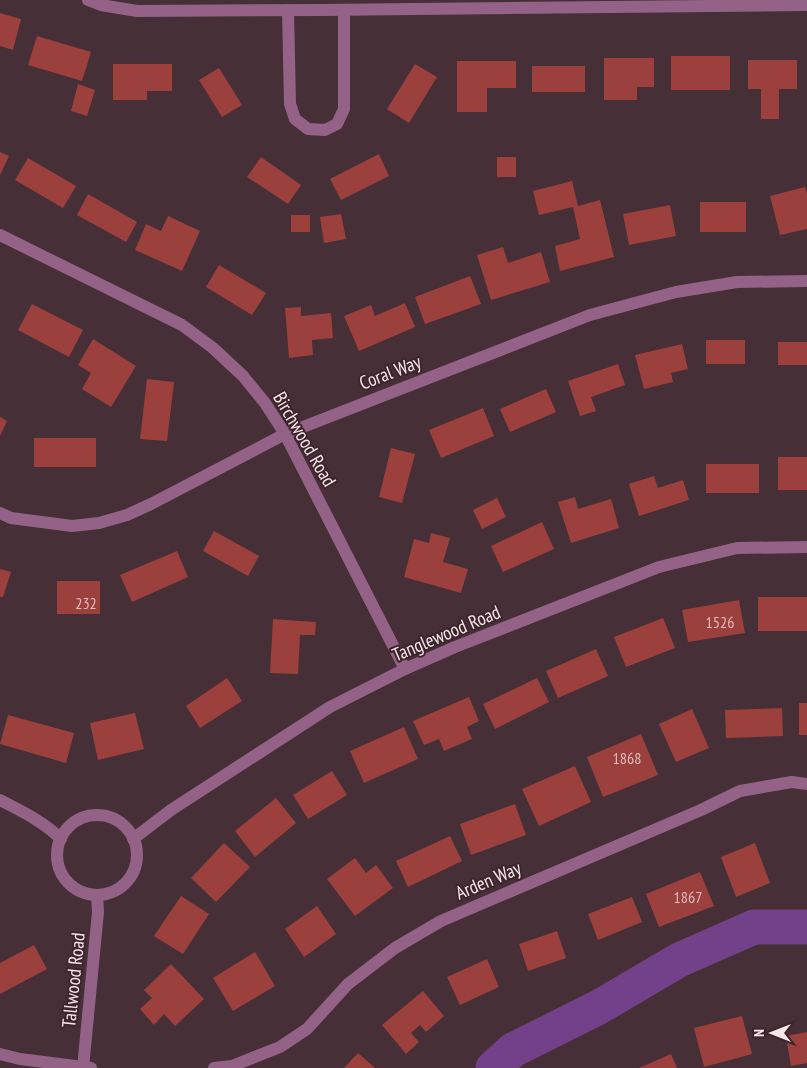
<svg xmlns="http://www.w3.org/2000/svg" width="807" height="1068" font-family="'PT Sans Narrow',sans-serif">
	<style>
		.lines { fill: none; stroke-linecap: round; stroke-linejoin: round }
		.river { stroke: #73418a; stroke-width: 35 }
		.building { fill: #9c403e }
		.minor { stroke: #956287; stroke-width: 12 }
		.labels { text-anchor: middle; stroke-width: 4; stroke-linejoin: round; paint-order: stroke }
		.number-label { font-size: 16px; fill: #e0bcbf }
		.street-label { font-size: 19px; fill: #f6e6ea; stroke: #3c252c }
	</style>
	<rect width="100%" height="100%" fill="#462f36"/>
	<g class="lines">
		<polyline class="river" points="493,1068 513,1050 599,1007 679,960 754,927 807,927"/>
	</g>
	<g class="building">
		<polygon points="0,13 21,19 13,50 0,46"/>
		<polygon points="37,36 91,52 82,81 28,65"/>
		<rect x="671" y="56" width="59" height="34"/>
		<polygon points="604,58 654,58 654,87 637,87 637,100 604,100"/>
		<polygon points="748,60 797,60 797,89 779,89 779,119 761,119 761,89 748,89"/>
		<polygon points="457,61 516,61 516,88 487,88 487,112 457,112"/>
		<polygon points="113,64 172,64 172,91 147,91 147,100 113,100"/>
		<polygon points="415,64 437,77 409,123 387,109"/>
		<rect x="532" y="66" width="53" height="26"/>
		<polygon points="219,68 242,105 222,117 199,80"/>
		<polygon points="78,84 95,90 87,116 71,111"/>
		<polygon points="0,152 9,156 0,175"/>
		<polygon points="379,154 389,176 341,200 330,179"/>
		<polygon points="261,157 301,185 288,204 247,177"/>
		<rect x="497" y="157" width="19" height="20"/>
		<polygon points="28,158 76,186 63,208 15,180"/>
		<polygon points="572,181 578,206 600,200 614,257 560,271 555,246 580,239 573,207 539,215 533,191"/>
		<polygon points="805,187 807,193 807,229 780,235 770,196"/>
		<polygon points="88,194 137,222 126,242 77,215"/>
		<rect x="700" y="202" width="46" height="30"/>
		<polygon points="670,205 676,236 629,245 623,214"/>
		<polygon points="341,214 346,239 324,243 320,217"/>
		<rect x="291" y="215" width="19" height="17"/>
		<polygon points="168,216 200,231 182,271 135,250 146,224 161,231"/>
		<polygon points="503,247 508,263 541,252 550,282 491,300 477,255"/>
		<polygon points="219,265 266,293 252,315 206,287"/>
		<polygon points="470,276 481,304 425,324 415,297"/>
		<polygon points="405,303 415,327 359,351 344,316 371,305 375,316"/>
		<polygon points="32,304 83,330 69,357 18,330"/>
		<polygon points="301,307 301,316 331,313 333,338 312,340 313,355 289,358 285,308"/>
		<polygon points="93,339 136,366 111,407 82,389 91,373 78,365"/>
		<rect x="706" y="340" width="39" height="24"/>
		<rect x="778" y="342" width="29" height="23"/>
		<polygon points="682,344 688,369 671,373 673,382 644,389 635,355"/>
		<polygon points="618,364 625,385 591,397 596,411 580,416 568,381"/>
		<polygon points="147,379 174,382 167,441 140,439"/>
		<polygon points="546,389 556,412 510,432 500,409"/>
		<polygon points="483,408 494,436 441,458 429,430"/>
		<polygon points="0,417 7,421 0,436"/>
		<rect x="34" y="438" width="62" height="29"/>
		<polygon points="391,448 415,454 402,503 379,497"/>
		<rect x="778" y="457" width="29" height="33"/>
		<rect x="706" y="464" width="53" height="29"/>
		<polygon points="654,476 658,488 683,480 689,500 639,516 629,484"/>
		<polygon points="575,497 578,509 611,499 619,528 571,543 558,502"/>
		<polygon points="497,498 506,517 482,529 473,510"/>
		<polygon points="542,522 554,549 503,572 491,546"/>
		<polygon points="214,531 259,556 248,576 203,551"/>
		<polygon points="431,533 450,538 443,562 468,569 461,593 404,577 414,539 429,543"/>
		<polygon points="177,551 188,577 132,602 120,575"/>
		<polygon points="0,569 11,572 3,597 0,597"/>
		<rect x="57" y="581" width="43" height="33"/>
		<rect x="758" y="597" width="49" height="34"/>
		<polygon points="739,600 745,633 688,642 682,610"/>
		<polygon points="663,618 675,648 626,667 614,637"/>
		<polygon points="273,619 316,622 315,635 300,635 298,674 270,673"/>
		<polygon points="596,649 608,676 558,698 546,671"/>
		<polygon points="227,678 242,701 200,728 186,706"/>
		<polygon points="537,678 549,702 495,729 483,704"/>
		<polygon points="469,697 479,721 467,727 472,739 444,751 439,739 424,745 413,721"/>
		<rect x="799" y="703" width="8" height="32"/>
		<polygon points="782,708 783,736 726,738 725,710"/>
		<polygon points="692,709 709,748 676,762 659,724"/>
		<polygon points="135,713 144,749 98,760 90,723"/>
		<polygon points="8,715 74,733 66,763 0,744"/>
		<polygon points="404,727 418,759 364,783 350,751"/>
		<polygon points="641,734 658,775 603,797 587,757"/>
		<polygon points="575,766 591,802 539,826 522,789"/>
		<polygon points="332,771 347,795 308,819 293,795"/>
		<polygon points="276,798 296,823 255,857 235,831"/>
		<polygon points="515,804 526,835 471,855 460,824"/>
		<polygon points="450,836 462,861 408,887 396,861"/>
		<polygon points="224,843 250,867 216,902 191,878"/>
		<polygon points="755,843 770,883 736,897 721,857"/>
		<polygon points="355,858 366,873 376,865 393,888 355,916 327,879"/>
		<polygon points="700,872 714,906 659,927 646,894"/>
		<polygon points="181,896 209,914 183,954 154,936"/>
		<polygon points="632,897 642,922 598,940 588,914"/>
		<polygon points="317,906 336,934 304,957 285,929"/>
		<polygon points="557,931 566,958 528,971 519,944"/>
		<polygon points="34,945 47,969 0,994 0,963"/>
		<polygon points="255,952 275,986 233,1011 213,978"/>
		<polygon points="487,959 499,987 460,1005 447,977"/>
		<polygon points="171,964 204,999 175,1026 164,1014 154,1025 140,1009 152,998 144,990"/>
		<polygon points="423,991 444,1016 426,1032 420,1025 411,1033 419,1042 406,1054 382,1025"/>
		<polygon points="742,1016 752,1054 704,1067 694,1028"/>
		<polygon points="807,1032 807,1063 791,1066 786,1036"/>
		<polygon points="358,1053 375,1068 344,1068"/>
		<polygon points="671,1054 677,1068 639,1068"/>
	</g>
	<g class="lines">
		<g class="minor">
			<polyline points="88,0 101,5 137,11 321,10 807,5"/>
			<polyline points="288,10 290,104 295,119 308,129 325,130 337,124 344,109 344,10"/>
			<polyline points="0,235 182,325 213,348 243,376 265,403 285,434 405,669"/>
			<polyline points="0,513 11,518 72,526 99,523 127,515 151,504 285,434 590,315 676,292 737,282 807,281"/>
			<path d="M0,800C21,811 43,821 61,839"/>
			<circle cx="97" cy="855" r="40"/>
			<polyline points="133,839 171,810 330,707 405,669 455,647 659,567 737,548 807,547"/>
			<polyline points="0,1054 20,1059 91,1068"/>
			<polyline points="83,1068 98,912 97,895"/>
			<polyline points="214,1068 232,1066 280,1047 307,1029 348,984 395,948 441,921 701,810 740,791 792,782 807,784"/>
		</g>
	</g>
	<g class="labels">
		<g class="number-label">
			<text x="86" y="609">232</text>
			<text x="720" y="628">1526</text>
			<text x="627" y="764">1868</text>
			<text x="688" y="903">1867</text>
		</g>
		<g class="street-label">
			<text transform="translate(390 372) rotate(-21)" y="7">Coral Way</text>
			<text transform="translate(305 439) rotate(60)" y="7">Birchwood Road</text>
			<text transform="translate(446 633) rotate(-23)" y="7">Tanglewood Road</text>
			<text transform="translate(488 880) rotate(-23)" y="7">Arden Way</text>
			<text transform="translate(73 980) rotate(-84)" y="7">Tallwood Road</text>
		</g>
	</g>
	<g transform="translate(772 1033) rotate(270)" stroke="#3c252c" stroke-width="4" paint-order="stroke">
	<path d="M0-4L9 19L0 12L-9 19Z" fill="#f6e6ea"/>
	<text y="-8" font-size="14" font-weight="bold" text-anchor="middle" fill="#f6e6ea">N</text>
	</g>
</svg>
